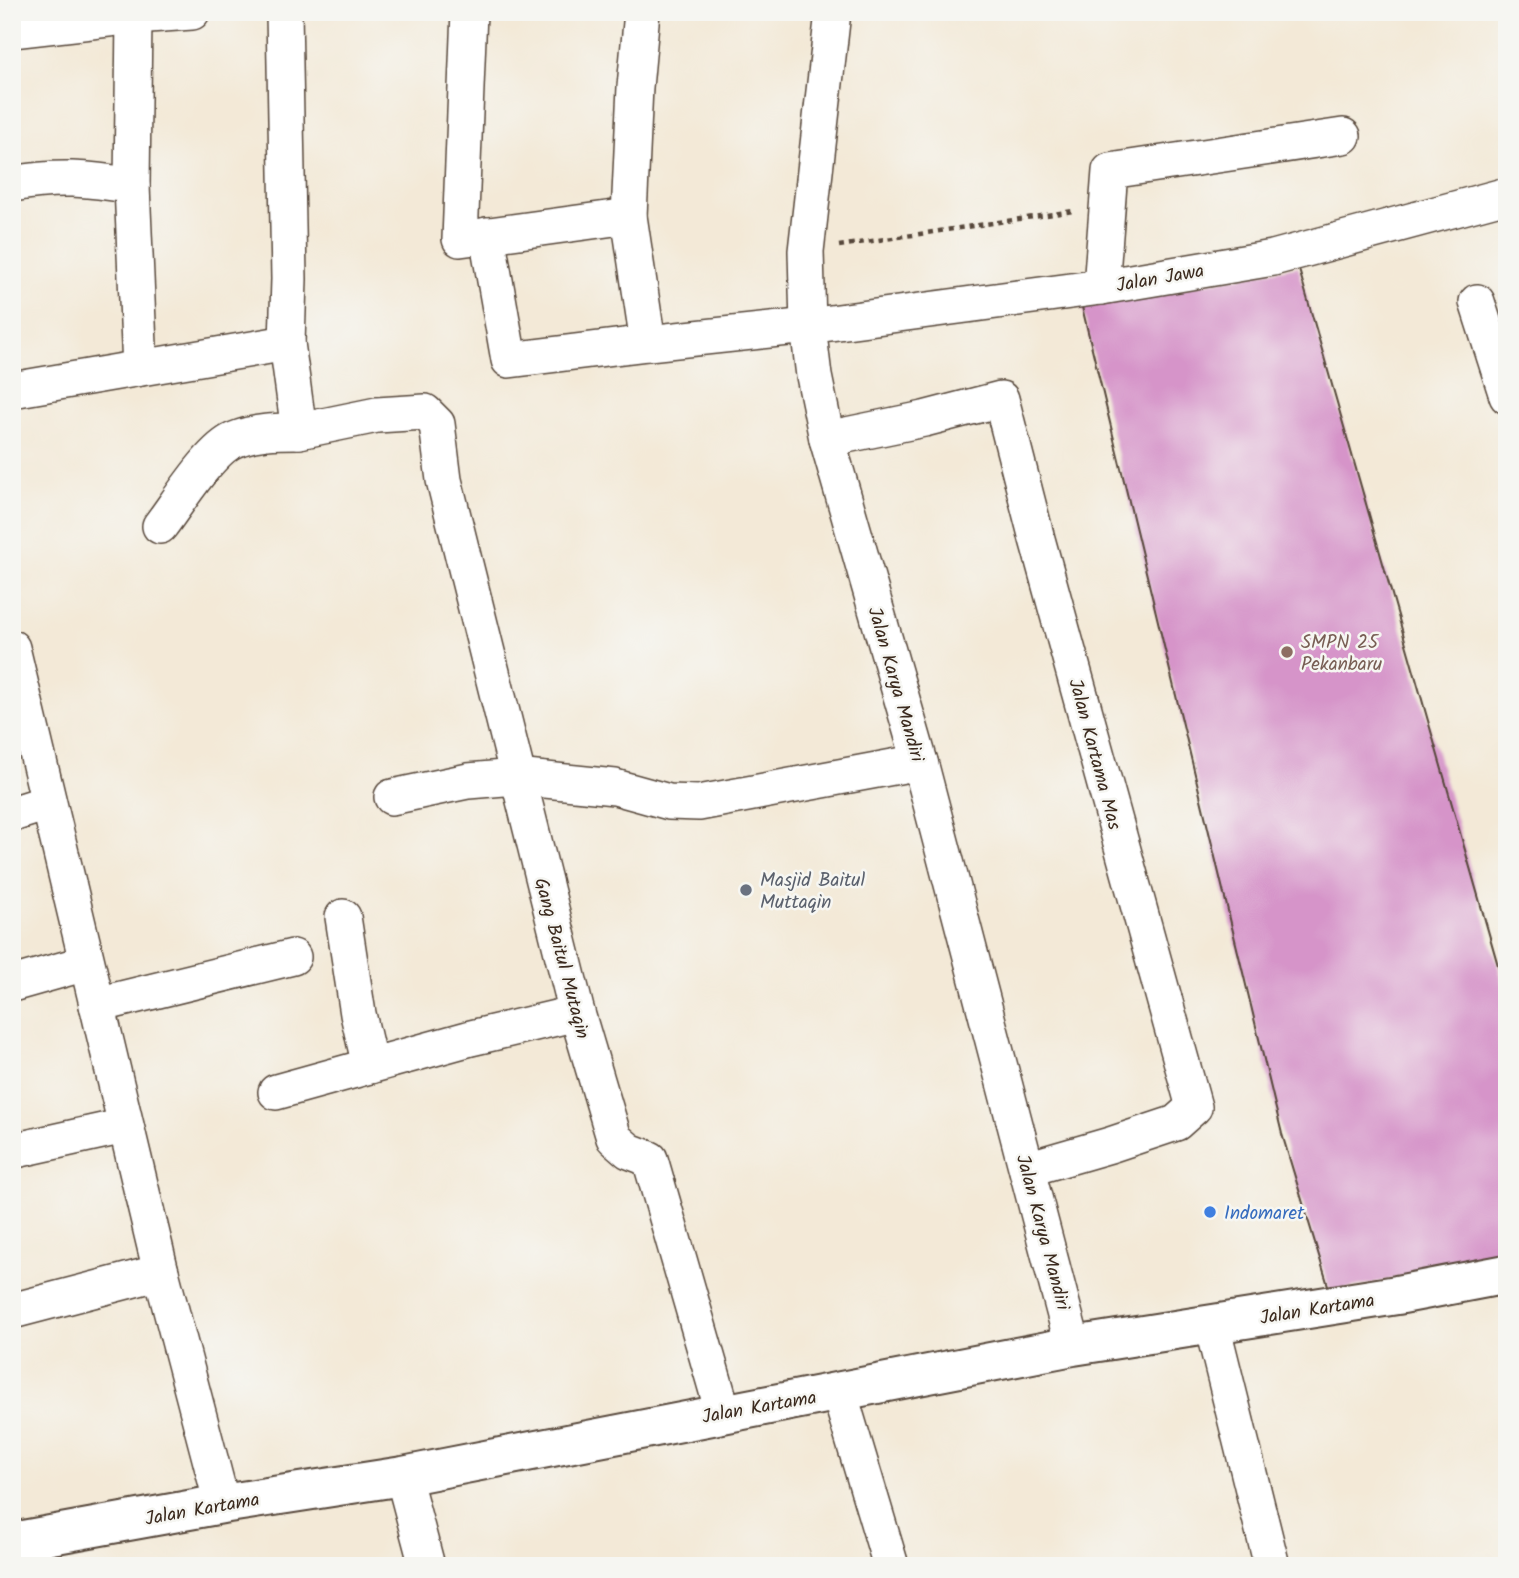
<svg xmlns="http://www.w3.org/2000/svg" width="1519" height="1578" font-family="Kalam,sans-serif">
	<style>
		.building { fill: #d694c9 }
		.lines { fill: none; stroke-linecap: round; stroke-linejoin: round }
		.street-casing { stroke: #57473a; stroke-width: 38 }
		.secondary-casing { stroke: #57473a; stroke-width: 42 }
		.path { stroke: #57473a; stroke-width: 4.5; stroke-dasharray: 5 5; stroke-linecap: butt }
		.street { stroke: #fff; stroke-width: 35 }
		.secondary { stroke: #fff; stroke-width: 38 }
		.education-dot { fill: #8d6e63; stroke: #f6f6f2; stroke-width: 2.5 }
		.worship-dot { fill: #6b7280; stroke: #f6f6f2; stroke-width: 2.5 }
		.shop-dot { fill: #3f7fe0; stroke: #f6f6f2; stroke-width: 2.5 }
		.labels { text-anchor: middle; stroke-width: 5; stroke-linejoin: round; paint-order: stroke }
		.street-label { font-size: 19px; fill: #3b2a1e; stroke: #f6f6f2 }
		.education-label { font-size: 19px; fill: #785e54; stroke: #f6f6f2; text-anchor: start }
		.worship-label { font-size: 19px; fill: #5b616d; stroke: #f6f6f2; text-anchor: start }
		.shop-label { font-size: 19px; fill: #366cbe; stroke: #f6f6f2; text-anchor: start }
	</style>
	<rect width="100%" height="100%" fill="#f6f6f2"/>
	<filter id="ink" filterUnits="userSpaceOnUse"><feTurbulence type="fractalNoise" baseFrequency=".0143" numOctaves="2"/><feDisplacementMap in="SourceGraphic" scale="14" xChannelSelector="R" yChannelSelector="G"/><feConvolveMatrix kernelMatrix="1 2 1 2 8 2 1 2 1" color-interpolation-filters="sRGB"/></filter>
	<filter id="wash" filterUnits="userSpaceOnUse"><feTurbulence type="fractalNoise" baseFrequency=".00686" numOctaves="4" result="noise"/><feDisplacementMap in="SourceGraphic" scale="28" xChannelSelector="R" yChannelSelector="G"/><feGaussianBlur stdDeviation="1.57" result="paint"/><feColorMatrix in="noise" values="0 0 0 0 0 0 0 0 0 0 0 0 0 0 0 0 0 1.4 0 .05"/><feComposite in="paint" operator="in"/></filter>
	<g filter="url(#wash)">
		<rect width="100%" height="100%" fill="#f3e9d7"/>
		<g id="blocks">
			<polygon class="building" points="1298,266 1507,997 1507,1256 1330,1292 1282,1134 1082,307"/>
		</g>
	</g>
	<g filter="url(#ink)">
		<use href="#blocks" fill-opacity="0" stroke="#57473a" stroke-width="2"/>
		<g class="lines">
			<defs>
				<g id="street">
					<polyline points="469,12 460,239 629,216 635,87 642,12"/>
					<polyline points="833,12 806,251 808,326 814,376 827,439 920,762 1073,1346"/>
					<polyline points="12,30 134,16 192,12"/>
					<path d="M12,184C57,176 87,178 132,186L140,368"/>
					<polyline points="132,186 134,16"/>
					<polyline points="629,216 648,343 808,326 1101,287 1273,258 1507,195"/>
					<polyline points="487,235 509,360 648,343"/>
					<polyline points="1101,287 1110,171 1343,136"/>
					<polyline points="1477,302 1507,396"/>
					<polyline points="12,390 287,343"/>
					<polyline points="299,431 377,415 425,412 437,424 444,480 577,1013 614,1138 629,1151 650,1159 723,1412"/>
					<polyline points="827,439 924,419 1001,399 1037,539 1194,1107 1176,1123 1110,1145 1027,1169"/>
					<path d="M160,526C177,504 210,450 234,440C255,431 277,431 299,431L287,343L289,279L284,12"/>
					<polyline points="12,648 161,1272 222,1504"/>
					<polyline points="392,797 468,781 516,777 615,787 669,802 699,803 920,762"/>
					<polyline points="12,814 47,803"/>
					<polyline points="343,917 358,1014 370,1066"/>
					<polyline points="12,984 86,963"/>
					<polyline points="97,1005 293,957"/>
					<polyline points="276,1092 471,1038 577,1013"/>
					<polyline points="12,1151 125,1126"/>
					<polyline points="12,1311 161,1272"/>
					<polyline points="1212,1325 1272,1566"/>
					<polyline points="839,1392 891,1566"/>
					<polyline points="403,1476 427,1566"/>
				</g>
				<polyline id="secondary" points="12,1542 222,1504 403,1476 1073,1346 1397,1295 1507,1274"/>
			</defs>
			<use href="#street" class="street-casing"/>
			<use href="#secondary" class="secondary-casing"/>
			<polyline class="path" points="839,246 1073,211"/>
			<use href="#street" class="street"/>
			<use href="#secondary" class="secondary"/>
		</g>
	</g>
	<circle class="education-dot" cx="1287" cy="652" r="7"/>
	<circle class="worship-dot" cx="746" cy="890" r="7"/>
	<circle class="shop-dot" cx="1210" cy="1212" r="7"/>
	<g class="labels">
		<g class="street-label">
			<text transform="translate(1160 277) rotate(-10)" y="7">Jalan Jawa</text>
			<text transform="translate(897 684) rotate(74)" y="7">Jalan Karya Mandiri</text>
			<text transform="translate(1096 754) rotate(75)" y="7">Jalan Kartama Mas</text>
			<text transform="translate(563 958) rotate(75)" y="7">Gang Baitul Mutaqin</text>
			<text transform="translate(1044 1232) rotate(75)" y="7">Jalan Karya Mandiri</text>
			<text transform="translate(1317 1308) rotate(-9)" y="7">Jalan Kartama</text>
			<text transform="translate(759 1406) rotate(-10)" y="7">Jalan Kartama</text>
			<text transform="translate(202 1508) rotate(-10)" y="7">Jalan Kartama</text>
		</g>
		<g class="education-label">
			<text x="1301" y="648">SMPN 25<tspan x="1301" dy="22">Pekanbaru</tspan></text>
		</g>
		<g class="worship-label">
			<text x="760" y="886">Masjid Baitul<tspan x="760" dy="22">Muttaqin</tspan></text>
		</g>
		<g class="shop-label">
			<text x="1224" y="1219">Indomaret</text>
		</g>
	</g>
	<rect width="1519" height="1578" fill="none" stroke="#f6f6f2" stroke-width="42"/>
</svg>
